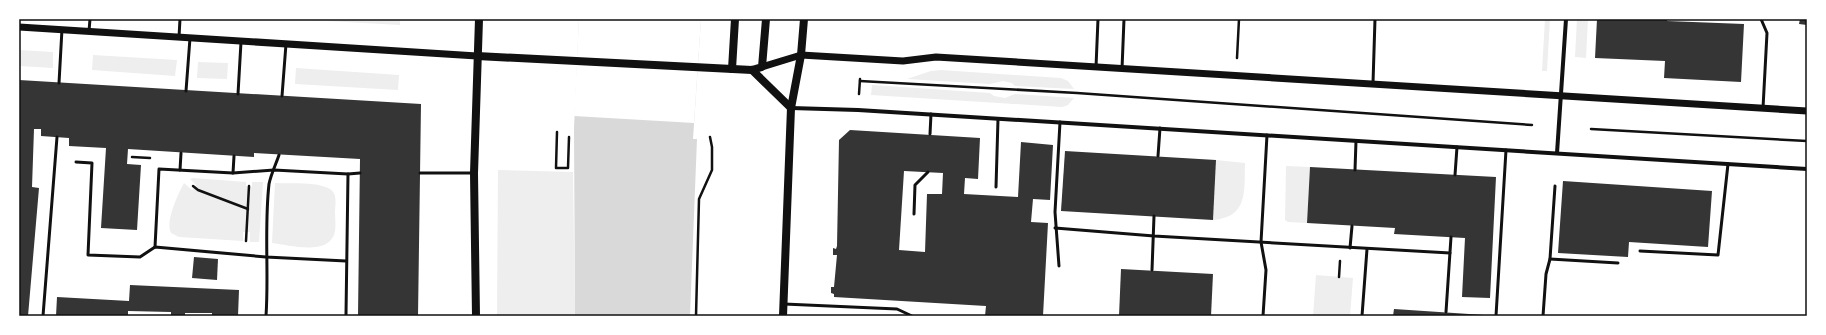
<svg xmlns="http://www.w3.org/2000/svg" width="1826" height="335" font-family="Manrope,sans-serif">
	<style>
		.green { fill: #eee }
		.water { fill: #d9d9d9 }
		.pier { fill: #fff }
		.building { fill: #353535; fill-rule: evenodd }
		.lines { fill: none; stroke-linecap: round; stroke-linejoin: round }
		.path { stroke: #111; stroke-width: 2.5 }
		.service { stroke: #111; stroke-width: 3 }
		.minor { stroke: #111; stroke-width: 4 }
		.tertiary { stroke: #111; stroke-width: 7 }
		.secondary { stroke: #111; stroke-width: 8 }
		.neatline { fill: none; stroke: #111; stroke-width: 1.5 }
	</style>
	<rect width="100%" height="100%" fill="#fff"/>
	<g class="green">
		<polygon points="290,19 400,19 400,25"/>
		<polygon points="1545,19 1550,19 1547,71 1542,71"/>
		<polygon points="1577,19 1588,19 1586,58 1575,57"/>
		<polygon points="19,50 53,52 53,68 19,66"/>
		<polygon points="93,55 177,60 175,76 92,70"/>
		<polygon points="198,62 228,63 227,79 197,78"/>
		<polygon points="296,68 399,75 398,90 295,84"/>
		<polygon points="941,70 1061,78 1068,81 1074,89 1015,86 1012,83 1003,81 990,84 907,79 931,71"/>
		<polygon points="872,85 990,93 994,96 1005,98 1015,94 1074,98 1068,105 1062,107 871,95"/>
		<path d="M1216,160L1245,163C1244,190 1249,217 1213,220Z"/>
		<polygon points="1286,166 1310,167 1307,223 1288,222 1285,220"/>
		<polygon points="498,170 573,172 575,316 497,316"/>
		<path d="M193,178L246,182V186L252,187V182H263L259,242H250V232H243V241L179,237L171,233C165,222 178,194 184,183L192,190L196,185L190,179Z"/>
		<path d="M275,183C291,184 316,181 330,189C338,194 335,205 335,212C335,218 336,225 335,231C330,257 290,245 272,243Z"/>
		<polygon points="1316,275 1353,278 1350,316 1313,316"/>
	</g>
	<polygon class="water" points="579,19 701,19 693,139 697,139 690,316 575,316 574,128"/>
	<polygon class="pier" points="579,19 701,19 694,123 574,116"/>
	<g class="building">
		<polygon points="1597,19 1667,19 1667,21 1744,24 1741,82 1664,78 1665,61 1595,58"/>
		<polygon points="1800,19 1807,19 1807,25 1799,24"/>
		<polygon points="19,80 421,104 418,316 358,316 360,159 254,153 254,157 128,149 127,164 141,165 137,230 101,228 106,148 69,146 69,138 41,136 41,129 34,129 32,187 39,188 28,316 19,316"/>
		<path d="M850,130L980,138L978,179L965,178L964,194L1018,197L1021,142L1053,145L1050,200L1033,199L1031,222L1048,223L1043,316H985L986,306L834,297V294L831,293V287H834L837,255H833V248L836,249L837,246L839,140ZM904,171L943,173L942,194H927L925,252L899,250Z"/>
		<polygon points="1065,151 1216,160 1213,220 1061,211"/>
		<polygon points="1310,167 1496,177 1490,298 1462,297 1465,238 1394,234 1395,228 1307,223"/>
		<polygon points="1563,181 1712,191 1708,247 1629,242 1628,257 1558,253"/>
		<polygon points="194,257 218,259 217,280 192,278"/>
		<polygon points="1121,269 1213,274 1211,316 1119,316"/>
		<polygon points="130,285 239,290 238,316 212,316 212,313 185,313 185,316 171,316 171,312 128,311 128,316 56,316 57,297 129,301"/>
		<polygon points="1394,309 1484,315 1484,316 1393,316"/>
	</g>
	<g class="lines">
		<g class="path">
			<polyline points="1237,58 1239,19"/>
			<polyline points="860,81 1077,93 1532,125"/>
			<polyline points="859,94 860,79"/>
			<polyline points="1591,129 1807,141"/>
			<polyline points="557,132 556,168 568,168 569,137"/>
			<polyline points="132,157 150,158"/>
			<polyline points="193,186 198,190 248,209"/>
			<polyline points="246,241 249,186"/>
			<polyline points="1339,277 1340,261"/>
			<polyline points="696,316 699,199 712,170 712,147 710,137"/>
		</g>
		<g class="service">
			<polyline points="1761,19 1767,33 1763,108"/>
			<polyline points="89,31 90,19"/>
			<polyline points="179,37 180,19"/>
			<polyline points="1096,67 1098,19"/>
			<polyline points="1122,69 1124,19"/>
			<polyline points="59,83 62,29"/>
			<polyline points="1373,83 1375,19"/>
			<polyline points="186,91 190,38"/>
			<polyline points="238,94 241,42"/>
			<polyline points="282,96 286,44"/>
			<polyline points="930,134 931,114"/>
			<polyline points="1158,156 1160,128"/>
			<polyline points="76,162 92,163 88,255 140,257 155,247 266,257 346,261"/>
			<polyline points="180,170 181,153"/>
			<polyline points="1355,170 1356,141"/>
			<polyline points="233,173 234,156"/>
			<polyline points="420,173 474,173"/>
			<polyline points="1455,175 1457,147"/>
			<polyline points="996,187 998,119"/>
			<polyline points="914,214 915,185 928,172"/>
			<polyline points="1055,228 1154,236 1450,253"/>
			<polyline points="155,247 159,169 233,173 274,170 348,174 360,173"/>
			<polyline points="1350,248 1352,226"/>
			<polyline points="1640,251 1718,255 1728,164"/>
			<polyline points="1550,259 1618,263"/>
			<polyline points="1059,266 1055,212 1060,122"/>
			<polyline points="1152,270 1154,216"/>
			<polyline points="784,304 897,309 912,316"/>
			<polyline points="1446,312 1451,237"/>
			<polyline points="346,315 348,174"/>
			<polyline points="43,316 57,137"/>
			<path d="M266,316C269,272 264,228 269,184C271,174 276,164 279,155"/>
			<polyline points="1263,316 1266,270 1261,242 1267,135"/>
			<polyline points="1362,316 1367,249"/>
			<polyline points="1496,316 1506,150"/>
			<polyline points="1543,316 1546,274 1550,259 1555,186"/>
		</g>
		<g class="minor">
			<polyline points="791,108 858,110 1807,169"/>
			<polyline points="1557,153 1566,19"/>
		</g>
		<g class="tertiary">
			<polyline points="19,27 477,56"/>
			<polyline points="762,67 801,55 903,61 936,57 1807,111"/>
		</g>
		<g class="secondary">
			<polyline points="477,56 752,70 762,67 766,19"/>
			<polyline points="732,69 735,19"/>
			<polyline points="752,70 791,108"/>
			<polyline points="476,316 474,173 479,19"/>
			<polyline points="783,316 791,108 801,55 804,19"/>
		</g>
	</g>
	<rect width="1826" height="335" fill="none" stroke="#ffffff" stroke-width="40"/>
	<rect x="20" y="20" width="1786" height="295" class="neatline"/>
</svg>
